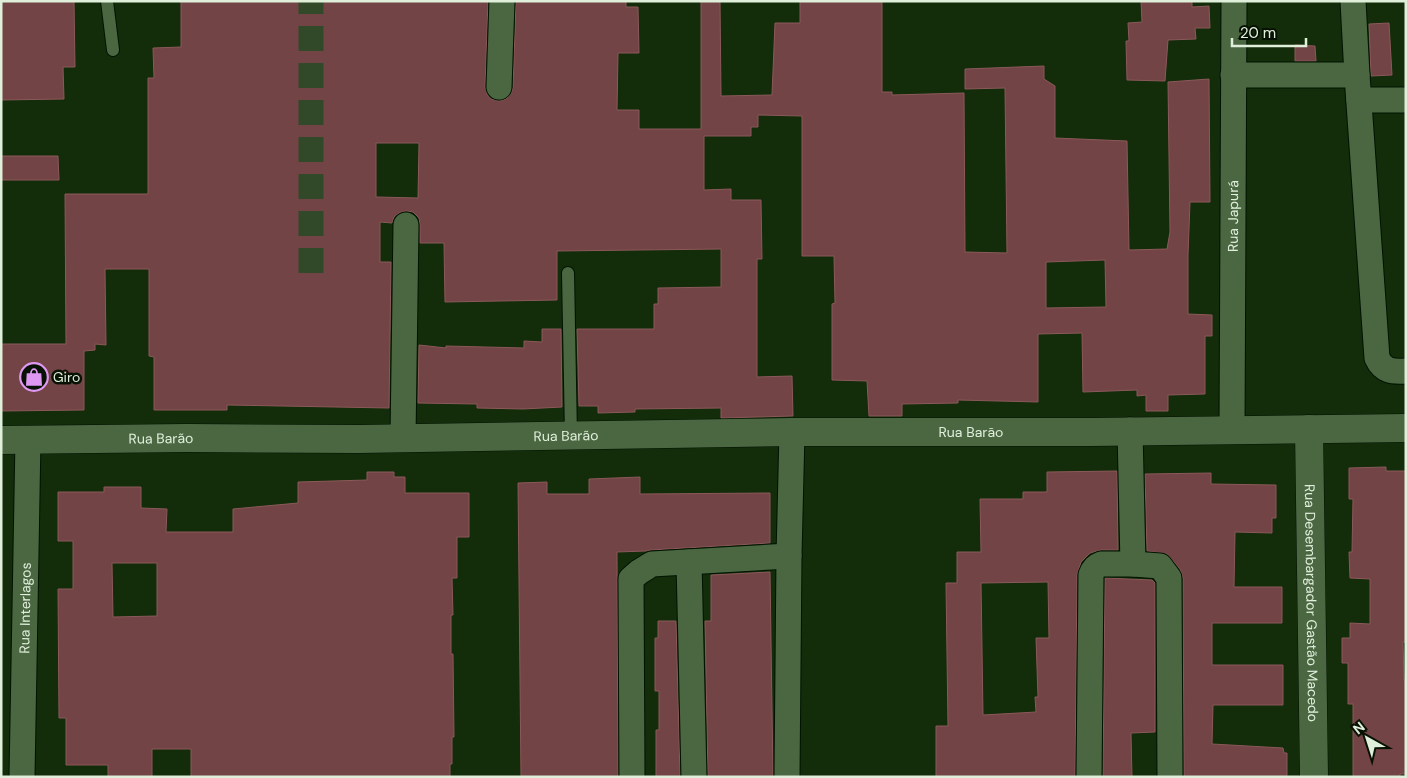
<svg xmlns="http://www.w3.org/2000/svg" width="1407" height="778" font-family="'DM Sans',sans-serif">
	<style>
		.building { fill: #734445; stroke: #8b595a; fill-rule: evenodd }
		.lines { fill: none; stroke-linecap: round; stroke-linejoin: round }
		.street-tunnel { stroke: #324929; stroke-width: 25; stroke-dasharray: 25 12; stroke-linecap: butt }
		.lane-casing { stroke: #001400; stroke-width: 14 }
		.street-casing { stroke: #001400; stroke-width: 27 }
		.secondary-casing { stroke: #001400; stroke-width: 29 }
		.lane { stroke: #4b6742; stroke-width: 12 }
		.street { stroke: #4b6742; stroke-width: 25 }
		.secondary { stroke: #4b6742; stroke-width: 28 }
		.labels { text-anchor: middle; stroke-width: 5; stroke-linejoin: round; paint-order: stroke }
		.street-label { font-size: 14px; fill: #dfefda; stroke: #071104 }
		.poi-label { font-size: 14px; fill: #dfefda; stroke: #071104; text-anchor: start }
	</style>
	<rect width="100%" height="100%" fill="#132c0a"/>
	<g class="building">
		<polygon points="1,1 74,1 75,67 63,67 64,99 1,100"/>
		<path d="M181,1H488L485,87L487,94L491,99L499,101L506,99L511,94L513,88L516,1H626V7H638L639,53H618L617,110H639V129H701V1H720L721,96L772,95L775,23H800V1H882V92H892V95L964,93L965,252L1007,253L1005,88L965,89V69L1044,66V79L1055,86V138L1127,141L1129,250L1167,249L1170,232L1168,82L1209,79L1210,202H1190L1188,255V314L1212,315V336H1205V394L1168,395V411H1146V395L1137,396V390L1083,392L1082,333L1038,334V402L958,400V403L902,404V416H869L867,381L832,380V304L835,303L834,256H802V116L758,115V127H751V136H704V190L731,189V200H761L762,259H757V377L792,376L793,416L721,418V408L635,409V412L598,413V406H579L577,329H654V304H658V288L721,287V249L557,251V300L445,302L444,243H420V225L419,218L413,212L406,211L399,213L394,217L392,223L380,222V262H391L389,408L227,405V410H154V357L149,356V269H105L106,345L95,344V350L84,351V410L1,411V344H66L65,194H148V78H154L153,48L181,47ZM376,143H419L418,198L376,197ZM1105,260L1106,307L1046,308V262Z"/>
		<polygon points="1141,1 1192,1 1192,7 1209,6 1210,28 1195,28 1196,39 1168,40 1165,81 1127,80 1126,41 1129,41 1128,23 1142,22"/>
		<polygon points="1389,23 1392,75 1371,76 1369,24"/>
		<polygon points="1295,45 1315,46 1316,61 1295,61"/>
		<polygon points="1,156 58,156 59,180 1,180"/>
		<polygon points="542,329 561,329 562,407 523,409 477,408 477,404 418,403 419,345 446,348 446,346 524,348 524,341 542,342"/>
		<polygon points="1386,467 1386,471 1406,471 1406,642 1403,642 1404,680 1406,680 1406,774 1400,774 1400,777 1353,777 1353,704 1348,704 1348,663 1342,663 1342,638 1350,638 1350,623 1370,624 1370,579 1350,578 1349,552 1352,552 1353,499 1349,499 1349,468"/>
		<path d="M1117,471L1118,550H1101L1090,553L1081,562L1077,575L1075,777H936V726H948L946,583H957V552H981L980,499H1023V492H1047V472ZM1048,582L1049,638H1036L1038,697H1035L1036,712L983,715L981,583Z"/>
		<path d="M367,472H394V477H405V493H469V537H457V578H452L453,615H451V654H453L454,737H452V764H450V777H191V749H152V777H108V765H66V718H59L58,589H73V541H58V492H104V487H141V508L167,509L166,532H233V509L298,503V482L367,480ZM112,563H157V616L113,617Z"/>
		<polygon points="1211,473 1211,484 1276,485 1276,518 1272,518 1272,533 1235,532 1234,587 1282,587 1282,623 1212,623 1212,665 1283,665 1283,705 1213,705 1212,744 1283,748 1284,753 1287,753 1287,777 1184,777 1183,578 1180,569 1167,554 1147,551 1145,474"/>
		<polygon points="640,477 640,494 770,493 770,543 651,550 646,551 617,552 618,777 521,777 518,483 547,482 547,494 589,494 589,479"/>
		<polygon points="770,572 773,777 708,777 705,621 711,621 711,575"/>
		<polygon points="1105,578 1152,580 1155,583 1155,732 1131,733 1132,777 1103,777"/>
		<polygon points="658,621 676,621 680,777 656,777 656,730 659,730 659,691 655,691 655,638 658,638"/>
	</g>
	<g class="lines">
		<polyline class="street-tunnel" points="311,273 311,1"/>
		<defs>
			<g id="lane">
				<polyline points="107,1 113,50"/>
				<polyline points="568,273 571,436"/>
			</g>
			<g id="street">
				<polyline points="1233,75 1357,75 1353,1"/>
				<path d="M1357,75L1377,358C1383,371 1392,372 1406,371"/>
				<polyline points="499,87 502,1"/>
				<polyline points="1359,100 1406,100"/>
				<polyline points="1130,430 1133,564"/>
				<path id="s1" d="M1232,430L1234,1"/>
				<polyline points="403,438 406,225"/>
				<polyline points="689,562 694,777"/>
				<path id="s2" d="M22,777L28,439"/>
				<polyline points="632,777 631,579 639,572 652,564 789,556"/>
				<polyline points="787,777 789,556 792,432"/>
				<path d="M1089,777L1091,575C1093,569 1095,566 1101,564H1133L1160,566L1169,578L1170,777"/>
			</g>
			<g id="secondary">
				<path id="s3" d="M1309,429L1314,777"/>
				<path id="s4" d="M1,440L187,438L359,439L792,432H1091L1406,428"/>
			</g>
		</defs>
		<use href="#lane" class="lane-casing"/>
		<use href="#street" class="street-casing"/>
		<use href="#secondary" class="secondary-casing"/>
		<use href="#lane" class="lane"/>
		<use href="#street" class="street"/>
		<use href="#secondary" class="secondary"/>
	</g>
	<defs>
		<symbol id="shop-ring" viewBox="-11 -11 22 22"><circle r="9.5" fill="#071104" stroke="#de98f2" stroke-width="1.5"/><path d="M-5-2.5h2.3a2.7 3.5 0 0 1 5.4 0H5L5.5 6h-11ZM-1.5-2.5h3a1.5 2.3 0 0 0-3 0Z" fill="#de98f2"/></symbol>
	</defs>
	<g fill-rule="evenodd">
		<use href="#shop-ring" x="18" y="361" width="32" height="32"/>
	</g>
	<g class="labels">
		<g class="street-label">
			<text dy="5" stroke="none"><textPath href="#s1" startOffset="214">Rua Japurá</textPath></text>
			<text dy="5" stroke="none"><textPath href="#s4" startOffset="970">Rua Barão</textPath></text>
			<text dy="5" stroke="none"><textPath href="#s4" startOffset="565">Rua Barão</textPath></text>
			<text dy="5" stroke="none"><textPath href="#s4" startOffset="160">Rua Barão</textPath></text>
			<text dy="5" stroke="none"><textPath href="#s3" startOffset="174">Rua Desembargador Gastão Macedo</textPath></text>
			<text dy="5" stroke="none"><textPath href="#s2" startOffset="169">Rua Interlagos</textPath></text>
		</g>
		<g class="poi-label">
			<text x="53" y="382">Giro</text>
		</g>
	</g>
	<rect width="1407" height="778" fill="none" stroke="#dfefda" stroke-width="5"/>
	<g transform="translate(1367 738) rotate(321)" stroke="#071104" stroke-width="4" paint-order="stroke">
	<path d="M0-4L9 19L0 12L-9 19Z" fill="#dfefda"/>
	<text y="-8" font-size="14" font-weight="bold" text-anchor="middle" fill="#dfefda">N</text>
	</g>
	<path d="M1232 38v8h74v-8" fill="none" stroke="#dfefda" stroke-width="2.5"/>
	<text x="1240" y="38" font-size="15" fill="#dfefda" stroke="#071104" stroke-width="4" paint-order="stroke">20 m</text>
</svg>
